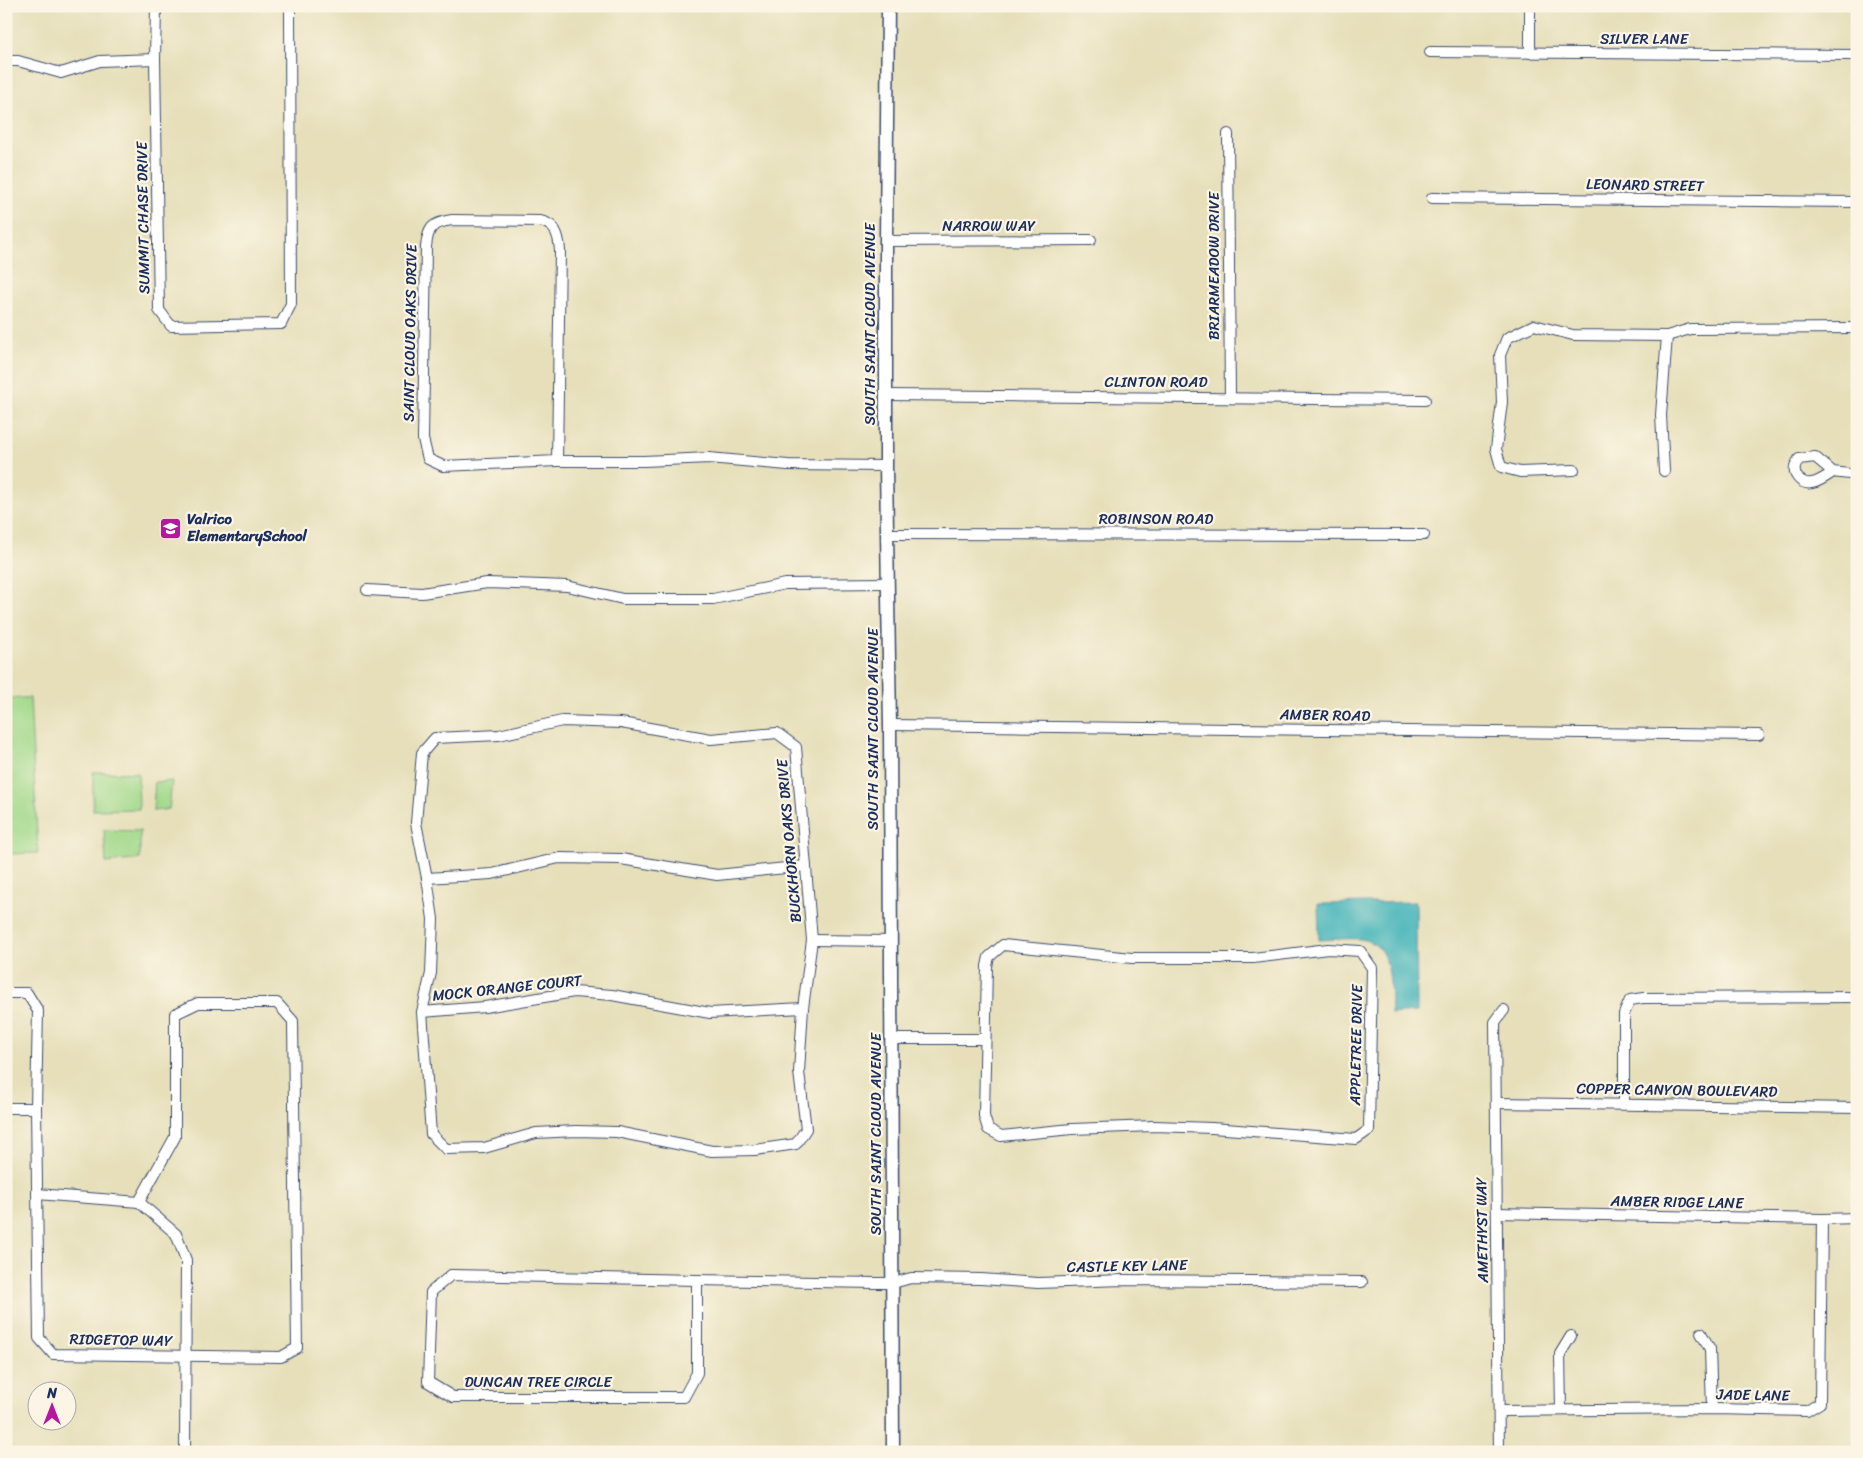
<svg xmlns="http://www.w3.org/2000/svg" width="1863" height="1458" font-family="Sriracha,sans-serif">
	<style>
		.green { fill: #a2d98b; stroke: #5e8474 }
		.water { fill: #43b3b9; stroke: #2f718c }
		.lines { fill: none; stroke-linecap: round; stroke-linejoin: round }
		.minor-casing { stroke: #39496c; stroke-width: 12 }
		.tertiary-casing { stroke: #39496c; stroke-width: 15 }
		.minor { stroke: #fff; stroke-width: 10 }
		.tertiary { stroke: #fff; stroke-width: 12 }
		.labels { text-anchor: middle; stroke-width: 4.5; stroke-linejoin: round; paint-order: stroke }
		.street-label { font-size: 15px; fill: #1b2f5e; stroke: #fcf5e5 }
		.poi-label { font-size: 15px; font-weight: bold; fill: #1b2f5e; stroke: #fcf5e5; text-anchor: start }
	</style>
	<rect width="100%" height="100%" fill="#fcf5e5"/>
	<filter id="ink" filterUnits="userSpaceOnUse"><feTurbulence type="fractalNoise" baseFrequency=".02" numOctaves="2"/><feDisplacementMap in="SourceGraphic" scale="10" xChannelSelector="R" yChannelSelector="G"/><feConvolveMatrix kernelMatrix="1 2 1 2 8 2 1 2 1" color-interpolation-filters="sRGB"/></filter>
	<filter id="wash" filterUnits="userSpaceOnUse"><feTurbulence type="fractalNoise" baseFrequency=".0096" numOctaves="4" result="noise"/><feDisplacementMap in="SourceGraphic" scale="20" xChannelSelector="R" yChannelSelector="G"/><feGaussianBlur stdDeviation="1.12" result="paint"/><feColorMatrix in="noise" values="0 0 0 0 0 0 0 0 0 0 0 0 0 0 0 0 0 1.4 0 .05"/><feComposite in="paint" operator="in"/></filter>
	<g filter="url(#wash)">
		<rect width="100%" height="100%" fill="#e6dfba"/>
		<g class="green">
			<polygon points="6,698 30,698 38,853 6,854"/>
			<polygon points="93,772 138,773 139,809 93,810"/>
			<polygon points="172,781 169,809 153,811 155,782"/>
			<polygon points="104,830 140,831 140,859 106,863"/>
		</g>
		<path class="water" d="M1416,902L1417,1012L1391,1014C1390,991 1394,947 1365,940C1355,937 1330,940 1319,940L1318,904Z"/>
	</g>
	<g filter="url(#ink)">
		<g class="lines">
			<defs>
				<g id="minor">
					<polyline points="156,6 155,59 159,310 171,326 281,324 291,304 290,6"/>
					<polyline points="1430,52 1857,55"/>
					<polyline points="1530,53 1530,6"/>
					<polyline points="6,61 18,61 61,73 100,61 155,59"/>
					<polyline points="1228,134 1230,398"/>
					<polyline points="1432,198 1857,202"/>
					<path d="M452,220L540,221C556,224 559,236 560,251L557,461L443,466L428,459L423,439L426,247C428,227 432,223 452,220Z"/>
					<polyline points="886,241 1091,240"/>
					<polyline points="886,395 1425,400"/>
					<polyline points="557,461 644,461 709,458 788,465 886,466"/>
					<polyline points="1574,470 1520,472 1501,467 1496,449 1502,402 1500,355 1507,338 1534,325 1573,335 1667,336 1690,329 1857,328"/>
					<polyline points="1664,471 1661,415 1667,336"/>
					<path d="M1833,472C1823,479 1808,490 1798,478C1792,471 1795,466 1799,459L1815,457L1833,472L1857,475"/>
					<polyline points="888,534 1424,535"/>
					<polyline points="367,590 422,593 487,583 567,586 623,599 713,599 785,584 888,583"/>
					<polygon points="562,721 621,723 711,739 777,733 796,747 812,940 803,1008 799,1072 806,1129 796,1144 755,1150 712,1151 617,1132 576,1131 536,1133 484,1148 446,1149 431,1134 422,1012 431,973 433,919 427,878 416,823 422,753 435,738 499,735"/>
					<polyline points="890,725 1759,735"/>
					<polyline points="427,878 492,874 559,858 621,859 717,875 806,866"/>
					<polyline points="812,940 891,941"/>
					<polygon points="1003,945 1132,958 1253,958 1328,949 1360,951 1372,968 1369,1130 1356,1139 1212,1128 1154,1126 1072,1129 1001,1136 988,1129 984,1116 987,966 989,957"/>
					<polyline points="6,993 27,993 38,1011 36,1108 39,1338 53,1354 281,1357 297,1348 293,1021 277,1003 198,1003 175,1014 175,1137 139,1202"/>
					<polyline points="422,1012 485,1007 574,992 612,995 710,1013 803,1008"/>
					<polyline points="891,1039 984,1039"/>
					<polyline points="1496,1103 1857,1108"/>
					<polyline points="1624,1104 1624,1014 1630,1000 1643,998 1857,997"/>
					<polyline points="6,1108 36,1108"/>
					<polyline points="37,1194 139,1202"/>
					<polyline points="139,1202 176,1234 186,1260 185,1452"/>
					<polyline points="1497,1213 1822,1219 1857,1218"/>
					<polygon points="451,1275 697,1280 697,1373 684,1397 453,1397 428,1382 431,1292"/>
					<polyline points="697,1280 876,1283 893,1283 911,1278 981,1279 1038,1283 1123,1280 1362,1282"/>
					<polyline points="1701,1333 1710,1349 1712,1409"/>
					<polyline points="1561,1409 1560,1354 1571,1336"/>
					<polyline points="1499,1411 1712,1409 1807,1411 1820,1403 1822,1219"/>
					<polyline points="1499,1452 1495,1022 1504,1010"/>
				</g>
				<polyline id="tertiary" points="888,6 886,241 886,466 890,725 893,1452"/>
			</defs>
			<use href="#minor" class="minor-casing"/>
			<use href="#tertiary" class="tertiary-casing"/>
			<use href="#minor" class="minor"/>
			<use href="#tertiary" class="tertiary"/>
		</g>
	</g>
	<defs>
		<symbol id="school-square" viewBox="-11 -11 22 22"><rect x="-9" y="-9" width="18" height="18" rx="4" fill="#b5179e" stroke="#fcf5e5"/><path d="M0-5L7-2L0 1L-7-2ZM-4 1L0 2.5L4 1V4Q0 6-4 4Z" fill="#fff"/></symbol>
	</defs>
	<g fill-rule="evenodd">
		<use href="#school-square" x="158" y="516" width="25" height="25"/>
	</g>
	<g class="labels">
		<g class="street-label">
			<text x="1644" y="44">SILVER LANE</text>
			<text transform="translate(1645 185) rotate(1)" y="5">LEONARD STREET</text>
			<text transform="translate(143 218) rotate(-91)" y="5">SUMMIT CHASE DRIVE</text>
			<text x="989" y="231">NARROW WAY</text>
			<text transform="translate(1214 266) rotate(-90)" y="5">BRIARMEADOW DRIVE</text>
			<text transform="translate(870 324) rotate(-90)" y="5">SOUTH SAINT CLOUD AVENUE</text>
			<text transform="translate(410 333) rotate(-89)" y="5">SAINT CLOUD OAKS DRIVE</text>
			<text x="1156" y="387">CLINTON ROAD</text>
			<text x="1156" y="524">ROBINSON ROAD</text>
			<text transform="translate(1325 715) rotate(1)" y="5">AMBER ROAD</text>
			<text transform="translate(873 729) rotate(-90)" y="5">SOUTH SAINT CLOUD AVENUE</text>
			<text transform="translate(789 841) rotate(-95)" y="5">BUCKHORN OAKS DRIVE</text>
			<text transform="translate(507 988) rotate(-6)" y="5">MOCK ORANGE COURT</text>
			<text transform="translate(1356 1045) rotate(-89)" y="5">APPLETREE DRIVE</text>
			<text transform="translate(1677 1090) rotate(1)" y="5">COPPER CANYON BOULEVARD</text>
			<text transform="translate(876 1134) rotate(-90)" y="5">SOUTH SAINT CLOUD AVENUE</text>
			<text transform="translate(1677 1202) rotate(1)" y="5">AMBER RIDGE LANE</text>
			<text transform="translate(1482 1230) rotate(-91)" y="5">AMETHYST WAY</text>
			<text transform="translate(1127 1266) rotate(-1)" y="5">CASTLE KEY LANE</text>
			<text transform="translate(121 1340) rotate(1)" y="5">RIDGETOP WAY</text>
			<text x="538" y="1387">DUNCAN TREE CIRCLE</text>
			<text transform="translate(1753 1395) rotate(1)" y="5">JADE LANE</text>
		</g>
		<g class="poi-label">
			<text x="187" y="524">Valrico<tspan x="187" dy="17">ElementarySchool</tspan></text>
		</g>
	</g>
	<rect width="1863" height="1458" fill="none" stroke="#fcf5e5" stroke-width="25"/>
	<g transform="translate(52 1406)"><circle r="24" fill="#fcf5e5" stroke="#a2a6af"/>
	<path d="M0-4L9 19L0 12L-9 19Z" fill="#b5179e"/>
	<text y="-8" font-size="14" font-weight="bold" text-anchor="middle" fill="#1b2f5e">N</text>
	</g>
</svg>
